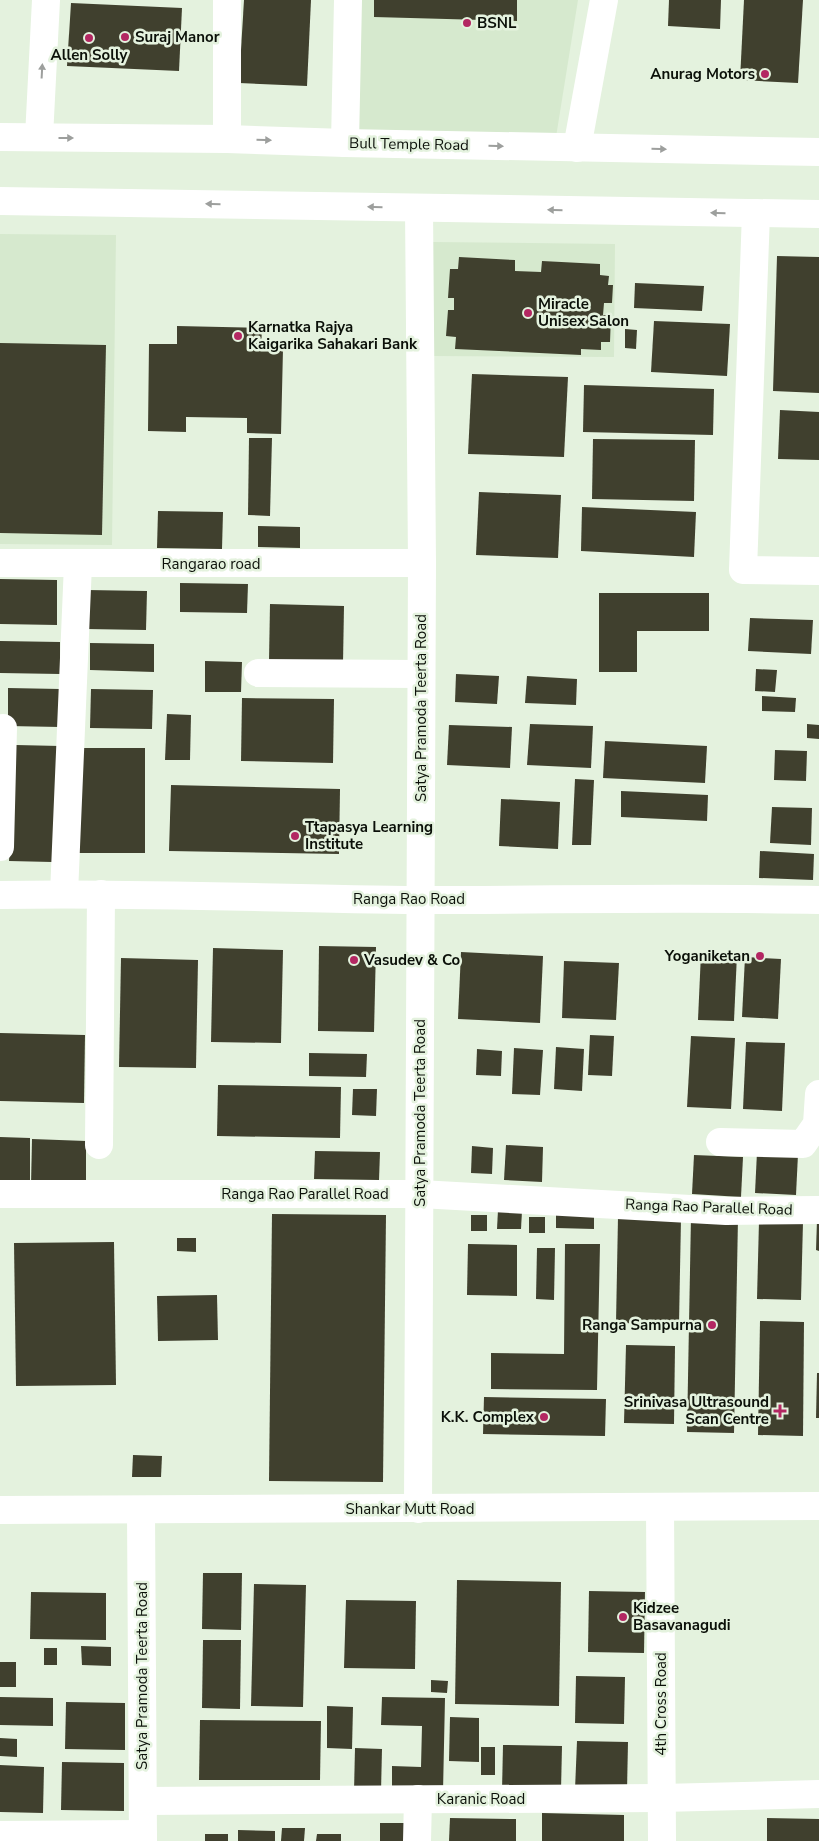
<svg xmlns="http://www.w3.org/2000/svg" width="819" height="1841" font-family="'Nunito Sans',sans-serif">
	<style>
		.built { fill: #d6e9ce }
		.building { fill: #40402e }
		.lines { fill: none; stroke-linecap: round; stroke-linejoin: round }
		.minor { stroke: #fff; stroke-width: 28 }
		.major { stroke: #fff; stroke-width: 28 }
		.oneway { fill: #9d9f9d }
		.poi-dot { fill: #b32762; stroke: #e4f2de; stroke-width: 2 }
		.labels { text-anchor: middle; stroke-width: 5; stroke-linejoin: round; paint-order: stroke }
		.poi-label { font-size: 15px; font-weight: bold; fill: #0b1009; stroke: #e4f2de; text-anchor: start }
		.street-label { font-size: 15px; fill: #0b1009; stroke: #e4f2de }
	</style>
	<rect width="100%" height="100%" fill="#e4f2de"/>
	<g class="built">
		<polygon points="339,0 578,0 556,137 336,130"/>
		<polygon points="0,234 116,235 112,545 0,544"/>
		<polygon points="433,242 615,244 614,357 432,356"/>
	</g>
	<g class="building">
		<polygon points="244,0 311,0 307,86 239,83"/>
		<polygon points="374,0 517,0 517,21 374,17"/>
		<polygon points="669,0 721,0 720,29 668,26"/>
		<polygon points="744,0 803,0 798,83 740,80"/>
		<polygon points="71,3 182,8 179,71 67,66"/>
		<polygon points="777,256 819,257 819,393 773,391"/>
		<polygon points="459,257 515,260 515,271 541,272 542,261 600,264 600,275 609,276 608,285 613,285 612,303 604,303 603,315 611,315 610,342 601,342 601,350 581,349 581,355 455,349 456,337 446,336 448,310 454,310 454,298 448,298 450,269 458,269"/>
		<polygon points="635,283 704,286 702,311 634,308"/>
		<polygon points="654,321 730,324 727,376 651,372"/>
		<polygon points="177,326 262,328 261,349 283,349 281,434 247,433 247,418 186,417 186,432 148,431 149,344 177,344"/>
		<polygon points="625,329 637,330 636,349 625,348"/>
		<polygon points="0,343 106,345 102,535 0,533"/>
		<polygon points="472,374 568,377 564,457 468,454"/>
		<polygon points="584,385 714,389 713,435 583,432"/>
		<polygon points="780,410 819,412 819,460 778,459"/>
		<polygon points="249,438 272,438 270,516 248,515"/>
		<polygon points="593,439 695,440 694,501 592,499"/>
		<polygon points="479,492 561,495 558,558 476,555"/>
		<polygon points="582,507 696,512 694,557 581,551"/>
		<polygon points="158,511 223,512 222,549 157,548"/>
		<polygon points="258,526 300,527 300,548 258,547"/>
		<polygon points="0,579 57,580 57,625 0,624"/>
		<polygon points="180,583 248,584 247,613 180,612"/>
		<polygon points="87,590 147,591 146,630 86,629"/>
		<polygon points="599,593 709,593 709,631 637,631 637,672 599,672"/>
		<polygon points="270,604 344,606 343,663 269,661"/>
		<polygon points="750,618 813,620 811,654 748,651"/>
		<polygon points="0,641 60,642 60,674 0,673"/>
		<polygon points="90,643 154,644 154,672 90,670"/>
		<polygon points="205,661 242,662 241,692 205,692"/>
		<polygon points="756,669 777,670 775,692 755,691"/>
		<polygon points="456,674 499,676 497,704 455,702"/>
		<polygon points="527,676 577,679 576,705 525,703"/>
		<polygon points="8,688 60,689 60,727 8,726"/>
		<polygon points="91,689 153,690 152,729 90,728"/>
		<polygon points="762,696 796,698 795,712 762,711"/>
		<polygon points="242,698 334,699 333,763 241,761"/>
		<polygon points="167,714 191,715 190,760 165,760"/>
		<polygon points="530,724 593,726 591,768 527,765"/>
		<polygon points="807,724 819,725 819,739 807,738"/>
		<polygon points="449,725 512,727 510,768 447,765"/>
		<polygon points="605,741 707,746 705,783 603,778"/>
		<polygon points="16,745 60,746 52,862 9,861"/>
		<polygon points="74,748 145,748 145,853 75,853"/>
		<polygon points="775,750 807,751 806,781 774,780"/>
		<polygon points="575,779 594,780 591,845 572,845"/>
		<polygon points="171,785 340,789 339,854 169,851"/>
		<polygon points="621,791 708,795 707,821 621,817"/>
		<polygon points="501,799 560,802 558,849 499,846"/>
		<polygon points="772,807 812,808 811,845 770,843"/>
		<polygon points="760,851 814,854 813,880 759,878"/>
		<polygon points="319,946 376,947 374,1032 318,1031"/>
		<polygon points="213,948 283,950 281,1043 211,1042"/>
		<polygon points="461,952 543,956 540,1023 458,1019"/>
		<polygon points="701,953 737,954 734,1021 698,1020"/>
		<polygon points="745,957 781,959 778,1019 742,1017"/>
		<polygon points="121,958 198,960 196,1068 119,1067"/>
		<polygon points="564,961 619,963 616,1020 562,1018"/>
		<polygon points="0,1033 85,1035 84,1103 0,1101"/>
		<polygon points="590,1035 614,1036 612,1076 588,1075"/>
		<polygon points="691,1036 735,1038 731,1109 687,1107"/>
		<polygon points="746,1042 785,1043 782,1111 743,1109"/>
		<polygon points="556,1047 584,1049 582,1091 554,1089"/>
		<polygon points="514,1048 543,1050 540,1095 512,1094"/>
		<polygon points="477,1049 502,1051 501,1076 476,1075"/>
		<polygon points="309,1053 367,1054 366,1077 309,1076"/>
		<polygon points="218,1085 341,1087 340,1138 217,1136"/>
		<polygon points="353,1089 377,1089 376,1116 352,1115"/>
		<polygon points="0,1137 30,1138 30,1186 0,1185"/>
		<polygon points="32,1139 86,1141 86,1188 31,1186"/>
		<polygon points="506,1145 543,1147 542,1182 504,1180"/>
		<polygon points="472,1146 493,1148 492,1174 471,1173"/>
		<polygon points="315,1151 380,1152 379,1180 314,1179"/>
		<polygon points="757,1152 798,1154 796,1195 755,1193"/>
		<polygon points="694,1155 743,1157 741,1197 692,1194"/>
		<polygon points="498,1210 522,1211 521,1229 497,1229"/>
		<polygon points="272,1214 386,1215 383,1482 269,1481"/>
		<polygon points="556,1214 594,1215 594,1229 556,1228"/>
		<rect x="471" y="1215" width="16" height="16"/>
		<polygon points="691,1216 738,1218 734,1433 687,1432"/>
		<rect x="529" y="1217" width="16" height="16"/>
		<polygon points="618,1217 681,1218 679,1324 616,1323"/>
		<polygon points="817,1220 819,1220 819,1251 816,1250"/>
		<polygon points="759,1221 803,1222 801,1300 757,1299"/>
		<polygon points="177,1238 196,1238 196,1252 177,1251"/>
		<polygon points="114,1242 116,1385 16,1386 14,1243"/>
		<polygon points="468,1244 517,1245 517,1296 467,1295"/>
		<polygon points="565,1244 600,1244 597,1390 491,1389 491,1353 564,1354"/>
		<polygon points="537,1248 555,1248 554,1300 536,1299"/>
		<polygon points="217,1295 218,1340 158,1341 157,1296"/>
		<polygon points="760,1321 804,1322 803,1436 758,1435"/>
		<polygon points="626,1345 675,1346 674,1424 624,1423"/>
		<polygon points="817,1373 819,1373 819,1418 816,1418"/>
		<polygon points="484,1397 606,1399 605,1436 483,1434"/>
		<polygon points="133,1455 162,1456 161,1477 132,1477"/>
		<polygon points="203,1573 242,1573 241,1630 202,1629"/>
		<polygon points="457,1580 561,1582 559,1706 455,1704"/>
		<polygon points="254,1584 306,1585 303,1707 251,1706"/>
		<polygon points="589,1591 645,1592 644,1653 588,1652"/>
		<polygon points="31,1592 106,1593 106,1640 30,1639"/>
		<polygon points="346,1600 416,1601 415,1669 344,1668"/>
		<polygon points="203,1640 241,1640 240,1709 202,1708"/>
		<polygon points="81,1646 111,1647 111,1666 82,1665"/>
		<rect x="44" y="1648" width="13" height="17"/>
		<rect x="0" y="1662" width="16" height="25"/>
		<polygon points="576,1676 625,1677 624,1724 575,1723"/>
		<polygon points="431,1680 448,1681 447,1693 431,1692"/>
		<polygon points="0,1697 53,1698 53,1726 0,1725"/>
		<polygon points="382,1697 445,1698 443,1792 392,1791 392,1766 421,1767 422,1726 381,1725"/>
		<polygon points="66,1702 125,1703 125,1750 65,1749"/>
		<polygon points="327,1706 353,1707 352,1749 327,1748"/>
		<polygon points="450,1717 479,1718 479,1762 449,1761"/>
		<polygon points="200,1720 321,1721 320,1780 199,1780"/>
		<polygon points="0,1738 17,1739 17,1757 0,1756"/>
		<polygon points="577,1741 628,1742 627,1791 575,1790"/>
		<polygon points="503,1745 562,1746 561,1791 502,1791"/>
		<rect x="481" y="1747" width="14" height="28"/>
		<polygon points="355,1748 382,1749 381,1792 354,1792"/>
		<polygon points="62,1762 124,1763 124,1811 61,1810"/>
		<polygon points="0,1765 44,1767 43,1813 0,1812"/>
		<polygon points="542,1813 624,1815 624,1841 542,1841"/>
		<polygon points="450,1818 516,1819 516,1841 449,1841"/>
		<polygon points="767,1818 819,1819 819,1841 767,1841"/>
		<rect x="380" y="1823" width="24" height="18"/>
		<polygon points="282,1828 305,1828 304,1841 281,1841"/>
		<polygon points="238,1830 275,1831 275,1841 238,1841"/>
		<rect x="205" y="1834" width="23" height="7"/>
		<polygon points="317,1834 341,1834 341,1841 316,1841"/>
	</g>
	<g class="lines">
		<g class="minor">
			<polyline points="227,0 227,139"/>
			<polyline points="39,137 46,0"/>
			<polyline points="345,143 348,0"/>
			<polyline points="577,148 604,0"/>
			<polyline points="756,213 743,570 819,571"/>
			<polyline points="0,563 422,563"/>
			<polyline points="258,673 421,674"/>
			<polyline points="0,847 3,728"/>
			<polyline points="64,894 78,564"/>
			<path d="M0,895C140,892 280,899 420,900C553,900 686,897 819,900"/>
			<polyline points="720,1142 803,1144 817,1124 819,1094"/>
			<polyline points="99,1145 101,894"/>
			<polyline points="0,1194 420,1194 726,1211 819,1210"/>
			<polyline points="660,1507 662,1841"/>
			<polyline points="418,1509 422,563 419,208"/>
			<polyline points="0,1510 819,1506"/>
			<polyline points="141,1511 143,1841"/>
			<polyline points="143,1801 661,1798 819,1794"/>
			<polyline points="0,1835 143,1834"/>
			<polyline points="417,1841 418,1799"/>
		</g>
		<g class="major">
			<polyline points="0,137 227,139 345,143 819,152"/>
			<polyline points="0,201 819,214"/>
		</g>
	</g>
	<defs><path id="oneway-solid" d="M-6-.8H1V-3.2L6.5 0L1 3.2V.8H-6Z" transform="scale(1.25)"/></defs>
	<g class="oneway">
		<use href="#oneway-solid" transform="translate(42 71) rotate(-87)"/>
		<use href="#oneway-solid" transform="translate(66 138)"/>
		<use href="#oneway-solid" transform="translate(264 140) rotate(2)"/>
		<use href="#oneway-solid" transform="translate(496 146) rotate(1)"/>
		<use href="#oneway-solid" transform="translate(659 149) rotate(1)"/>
		<use href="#oneway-solid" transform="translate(213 204) rotate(-179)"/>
		<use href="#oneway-solid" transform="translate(375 207) rotate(-179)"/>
		<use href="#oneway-solid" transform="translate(555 210) rotate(-179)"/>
		<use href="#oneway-solid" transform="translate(718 213) rotate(-179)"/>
	</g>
	<g class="poi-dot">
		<circle cx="467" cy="23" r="5"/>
		<circle cx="125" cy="37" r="5"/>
		<circle cx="89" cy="38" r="5"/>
		<circle cx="765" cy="74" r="5"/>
		<circle cx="528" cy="313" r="5"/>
		<circle cx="238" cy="336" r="5"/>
		<circle cx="295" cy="836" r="5"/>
		<circle cx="760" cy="956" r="5"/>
		<circle cx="354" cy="960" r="5"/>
		<circle cx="712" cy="1325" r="5"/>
		<path d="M777.5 1403.5h5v5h5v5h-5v5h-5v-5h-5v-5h5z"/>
		<circle cx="544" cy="1417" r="5"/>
		<circle cx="623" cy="1617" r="5"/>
	</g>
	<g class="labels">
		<g class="poi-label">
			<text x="477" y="28">BSNL</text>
			<text x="135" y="42">Suraj Manor</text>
			<text x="89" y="60" text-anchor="middle">Allen Solly</text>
			<text x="755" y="79" text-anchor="end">Anurag Motors</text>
			<text x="538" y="309">Miracle<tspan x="538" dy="17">Unisex Salon</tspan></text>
			<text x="248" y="332">Karnatka Rajya<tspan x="248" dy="17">Kaigarika Sahakari Bank</tspan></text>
			<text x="305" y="832">Ttapasya Learning<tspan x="305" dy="17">Institute</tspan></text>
			<text x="750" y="961" text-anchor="end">Yoganiketan</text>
			<text x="364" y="965">Vasudev &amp; Co</text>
			<text x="702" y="1330" text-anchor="end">Ranga Sampurna</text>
			<text x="769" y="1407" text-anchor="end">Srinivasa Ultrasound<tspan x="769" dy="17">Scan Centre</tspan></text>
			<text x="534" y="1422" text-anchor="end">K.K. Complex</text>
			<text x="633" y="1613">Kidzee<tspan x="633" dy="17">Basavanagudi</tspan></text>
		</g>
		<g class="street-label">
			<text transform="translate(409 144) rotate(1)" y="5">Bull Temple Road</text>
			<text x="211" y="569">Rangarao road</text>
			<text transform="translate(421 708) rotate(-90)" y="5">Satya Pramoda Teerta Road</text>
			<text x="409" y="904">Ranga Rao Road</text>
			<text transform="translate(420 1113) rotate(-90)" y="5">Satya Pramoda Teerta Road</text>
			<text x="305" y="1199">Ranga Rao Parallel Road</text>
			<text transform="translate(709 1207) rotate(2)" y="5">Ranga Rao Parallel Road</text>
			<text x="410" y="1514">Shankar Mutt Road</text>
			<text transform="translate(142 1676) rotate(-90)" y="5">Satya Pramoda Teerta Road</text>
			<text transform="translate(661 1704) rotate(-90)" y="5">4th Cross Road</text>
			<text x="481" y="1804">Karanic Road</text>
		</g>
	</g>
</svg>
